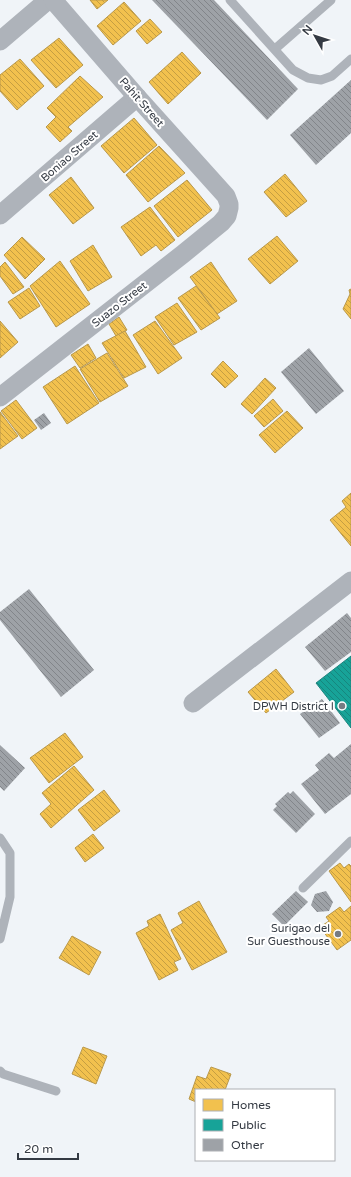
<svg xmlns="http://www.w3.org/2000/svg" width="351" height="1177" font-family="'Varela Round',sans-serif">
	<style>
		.homes { fill: url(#homes-back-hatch); stroke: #b9984b }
		.public { fill: url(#public-back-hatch); stroke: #20847e }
		.building { fill: url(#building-back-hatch) }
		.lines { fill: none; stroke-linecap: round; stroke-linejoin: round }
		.service { stroke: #aeb3ba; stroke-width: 9 }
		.minor { stroke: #aeb3ba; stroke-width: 19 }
		.poi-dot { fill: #767b82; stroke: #fff; stroke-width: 1.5 }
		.labels { text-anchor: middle; stroke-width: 4; stroke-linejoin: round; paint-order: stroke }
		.street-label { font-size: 11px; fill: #343a43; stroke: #fff }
		.poi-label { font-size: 11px; fill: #343a43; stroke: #fff; text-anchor: end }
	</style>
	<defs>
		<pattern id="homes-back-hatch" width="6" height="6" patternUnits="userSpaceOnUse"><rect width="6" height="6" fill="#f2c14e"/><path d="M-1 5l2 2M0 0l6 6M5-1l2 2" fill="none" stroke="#c59e42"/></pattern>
		<pattern id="public-back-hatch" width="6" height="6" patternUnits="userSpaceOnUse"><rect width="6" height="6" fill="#17a398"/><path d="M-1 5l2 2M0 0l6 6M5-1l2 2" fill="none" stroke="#16867e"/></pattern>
		<pattern id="building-back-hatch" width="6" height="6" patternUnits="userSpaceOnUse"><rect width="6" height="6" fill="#9ea2a7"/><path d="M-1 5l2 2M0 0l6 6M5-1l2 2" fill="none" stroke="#82858a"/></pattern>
	</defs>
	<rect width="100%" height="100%" fill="#f0f4f8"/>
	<g class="homes">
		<polygon points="90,0 108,0 97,9"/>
		<polygon points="124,2 141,21 113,45 97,26"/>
		<polygon points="150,19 162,32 147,44 136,31"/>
		<polygon points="59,38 83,65 56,88 31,60"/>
		<polygon points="182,52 201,73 168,104 149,82"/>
		<polygon points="20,59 44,86 17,110 0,91 0,75"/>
		<polygon points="80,76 103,97 68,127 72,131 60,142 46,127 56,117 47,108"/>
		<polygon points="134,118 157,145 124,173 101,146"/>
		<polygon points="159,146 185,173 148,202 126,175"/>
		<polygon points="285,174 307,201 286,217 264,192"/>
		<polygon points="71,177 94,208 73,224 49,195"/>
		<polygon points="187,180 212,210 178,237 154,206"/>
		<polygon points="150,207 175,240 161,251 156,245 141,256 121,227"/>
		<polygon points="277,236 298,261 270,284 248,259"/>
		<polygon points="22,237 45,259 25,279 4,255"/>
		<polygon points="93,245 112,277 88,291 70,261"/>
		<polygon points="60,261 90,304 56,327 30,286"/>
		<polygon points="5,262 24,287 13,294 0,276 0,267"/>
		<polygon points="211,262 237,301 217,314 190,277"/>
		<polygon points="196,286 220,318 201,330 178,298"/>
		<polygon points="29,288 40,306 20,319 8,302"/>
		<polygon points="351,289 351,319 343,309 350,294 349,290"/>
		<polygon points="177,303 197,332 174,345 155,317"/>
		<polygon points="119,317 127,330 116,336 109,324"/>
		<polygon points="0,321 18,342 0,358"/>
		<polygon points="155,321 182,358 158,374 133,335"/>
		<polygon points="125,331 146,367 124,378 102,343"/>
		<polygon points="88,344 96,358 80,368 71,355"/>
		<polygon points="107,353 128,386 100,402 80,369"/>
		<polygon points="223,361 238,376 225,388 211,374"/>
		<polygon points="75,366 99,403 67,424 43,387"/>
		<polygon points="265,378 276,388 252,414 241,404"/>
		<polygon points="273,399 283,411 264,427 254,416"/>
		<polygon points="16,400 37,428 22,439 1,411"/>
		<polygon points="287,411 303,428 275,453 259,435"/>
		<polygon points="0,412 18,436 0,449"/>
		<polygon points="351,493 351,546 330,520 346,507 342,501"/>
		<polygon points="276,669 294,692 266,713 248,692"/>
		<polygon points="65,733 83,757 49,783 30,758"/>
		<polygon points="74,766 94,790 51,828 40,814 51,804 42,793"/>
		<polygon points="104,790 120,811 94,831 78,810"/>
		<polygon points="93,834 104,848 85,862 75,848"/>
		<polygon points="340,863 344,868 349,864 351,866 351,902 329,871"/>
		<polygon points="199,901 227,952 192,970 171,930 183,923 178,913"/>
		<polygon points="351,906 351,940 337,950 320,927 329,921 326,917 340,907 344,912"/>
		<polygon points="160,914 181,959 174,962 178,970 159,980 136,933 149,926 147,921"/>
		<polygon points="72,936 101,952 89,975 59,958"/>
		<polygon points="83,1047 107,1056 96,1084 72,1074"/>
		<polygon points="211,1067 231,1074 225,1090 196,1090 196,1102 189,1099 197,1076 206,1079"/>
	</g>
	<polygon class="public" points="351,656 351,728 316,683"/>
	<g class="building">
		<polygon points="152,0 214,0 298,89 267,120"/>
		<polygon points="351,80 351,133 316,165 290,135"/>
		<polygon points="309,348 344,391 316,414 281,372"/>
		<polygon points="44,413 51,423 41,430 34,420"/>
		<polygon points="29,589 94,670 61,697 0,620 0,612"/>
		<polygon points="347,613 351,618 351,652 325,671 305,647"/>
		<polygon points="322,699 340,723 319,738 300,714"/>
		<polygon points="351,744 351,794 325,814 301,784 319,770 315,765 329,753 334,758"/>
		<polygon points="0,745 25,768 4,791 0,787"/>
		<polygon points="293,791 315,814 296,833 273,810 277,806 275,804 288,792 290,794"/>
		<polygon points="296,891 308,902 284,926 272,914"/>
		<polygon points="326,891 333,902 329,911 317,912 311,905 315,894"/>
	</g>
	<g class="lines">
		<g class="service">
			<polyline points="230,0 293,70 308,78 321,80 332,76 351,59"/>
			<polyline points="275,49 331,0"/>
			<polyline points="0,838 10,853 10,897 0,939"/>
			<polyline points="303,888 351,841"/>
			<polyline points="0,1071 3,1074 56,1091"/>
		</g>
		<g class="minor">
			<polyline points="0,41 48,0"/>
			<polyline points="0,215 137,97"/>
			<polyline points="0,397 183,254 221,223 227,216 229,208 229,204 226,196 137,97 53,0"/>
			<polyline points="193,703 351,581"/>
		</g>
	</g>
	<g class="poi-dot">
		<circle cx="342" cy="706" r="4"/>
		<circle cx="338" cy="934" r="4"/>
	</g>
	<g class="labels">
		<g class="street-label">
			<text transform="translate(142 102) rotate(49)" y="4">Pahit Street</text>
			<text transform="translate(69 156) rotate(-41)" y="4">Boniao Street</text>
			<text transform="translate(119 304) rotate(-38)" y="4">Suazo Street</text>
		</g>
		<g class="poi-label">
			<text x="334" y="710">DPWH District I</text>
			<text x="330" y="932">Surigao del<tspan x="330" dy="13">Sur Guesthouse</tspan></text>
		</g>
	</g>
	<rect x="195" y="1089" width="140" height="72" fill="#ffffff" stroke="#aeb0b4"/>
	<rect x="203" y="1099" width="20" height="12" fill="#f2c14e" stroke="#aeb0b4"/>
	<text x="231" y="1109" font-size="12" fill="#343a43">Homes</text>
	<rect x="203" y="1119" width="20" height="12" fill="#17a398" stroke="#aeb0b4"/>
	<text x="231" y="1129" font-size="12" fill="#343a43">Public</text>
	<rect x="203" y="1139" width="20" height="12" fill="#9ea2a7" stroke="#aeb0b4"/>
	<text x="231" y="1149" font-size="12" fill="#343a43">Other</text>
	<g transform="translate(315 36) rotate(309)" stroke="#ffffff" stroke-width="3" paint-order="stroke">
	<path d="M0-3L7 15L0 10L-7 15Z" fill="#343a43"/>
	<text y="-6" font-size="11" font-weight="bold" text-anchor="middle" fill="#343a43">N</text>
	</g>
	<path d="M18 1153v6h60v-6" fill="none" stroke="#343a43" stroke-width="2"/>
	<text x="24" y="1153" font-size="12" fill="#343a43" stroke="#ffffff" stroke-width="3" paint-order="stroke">20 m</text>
</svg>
